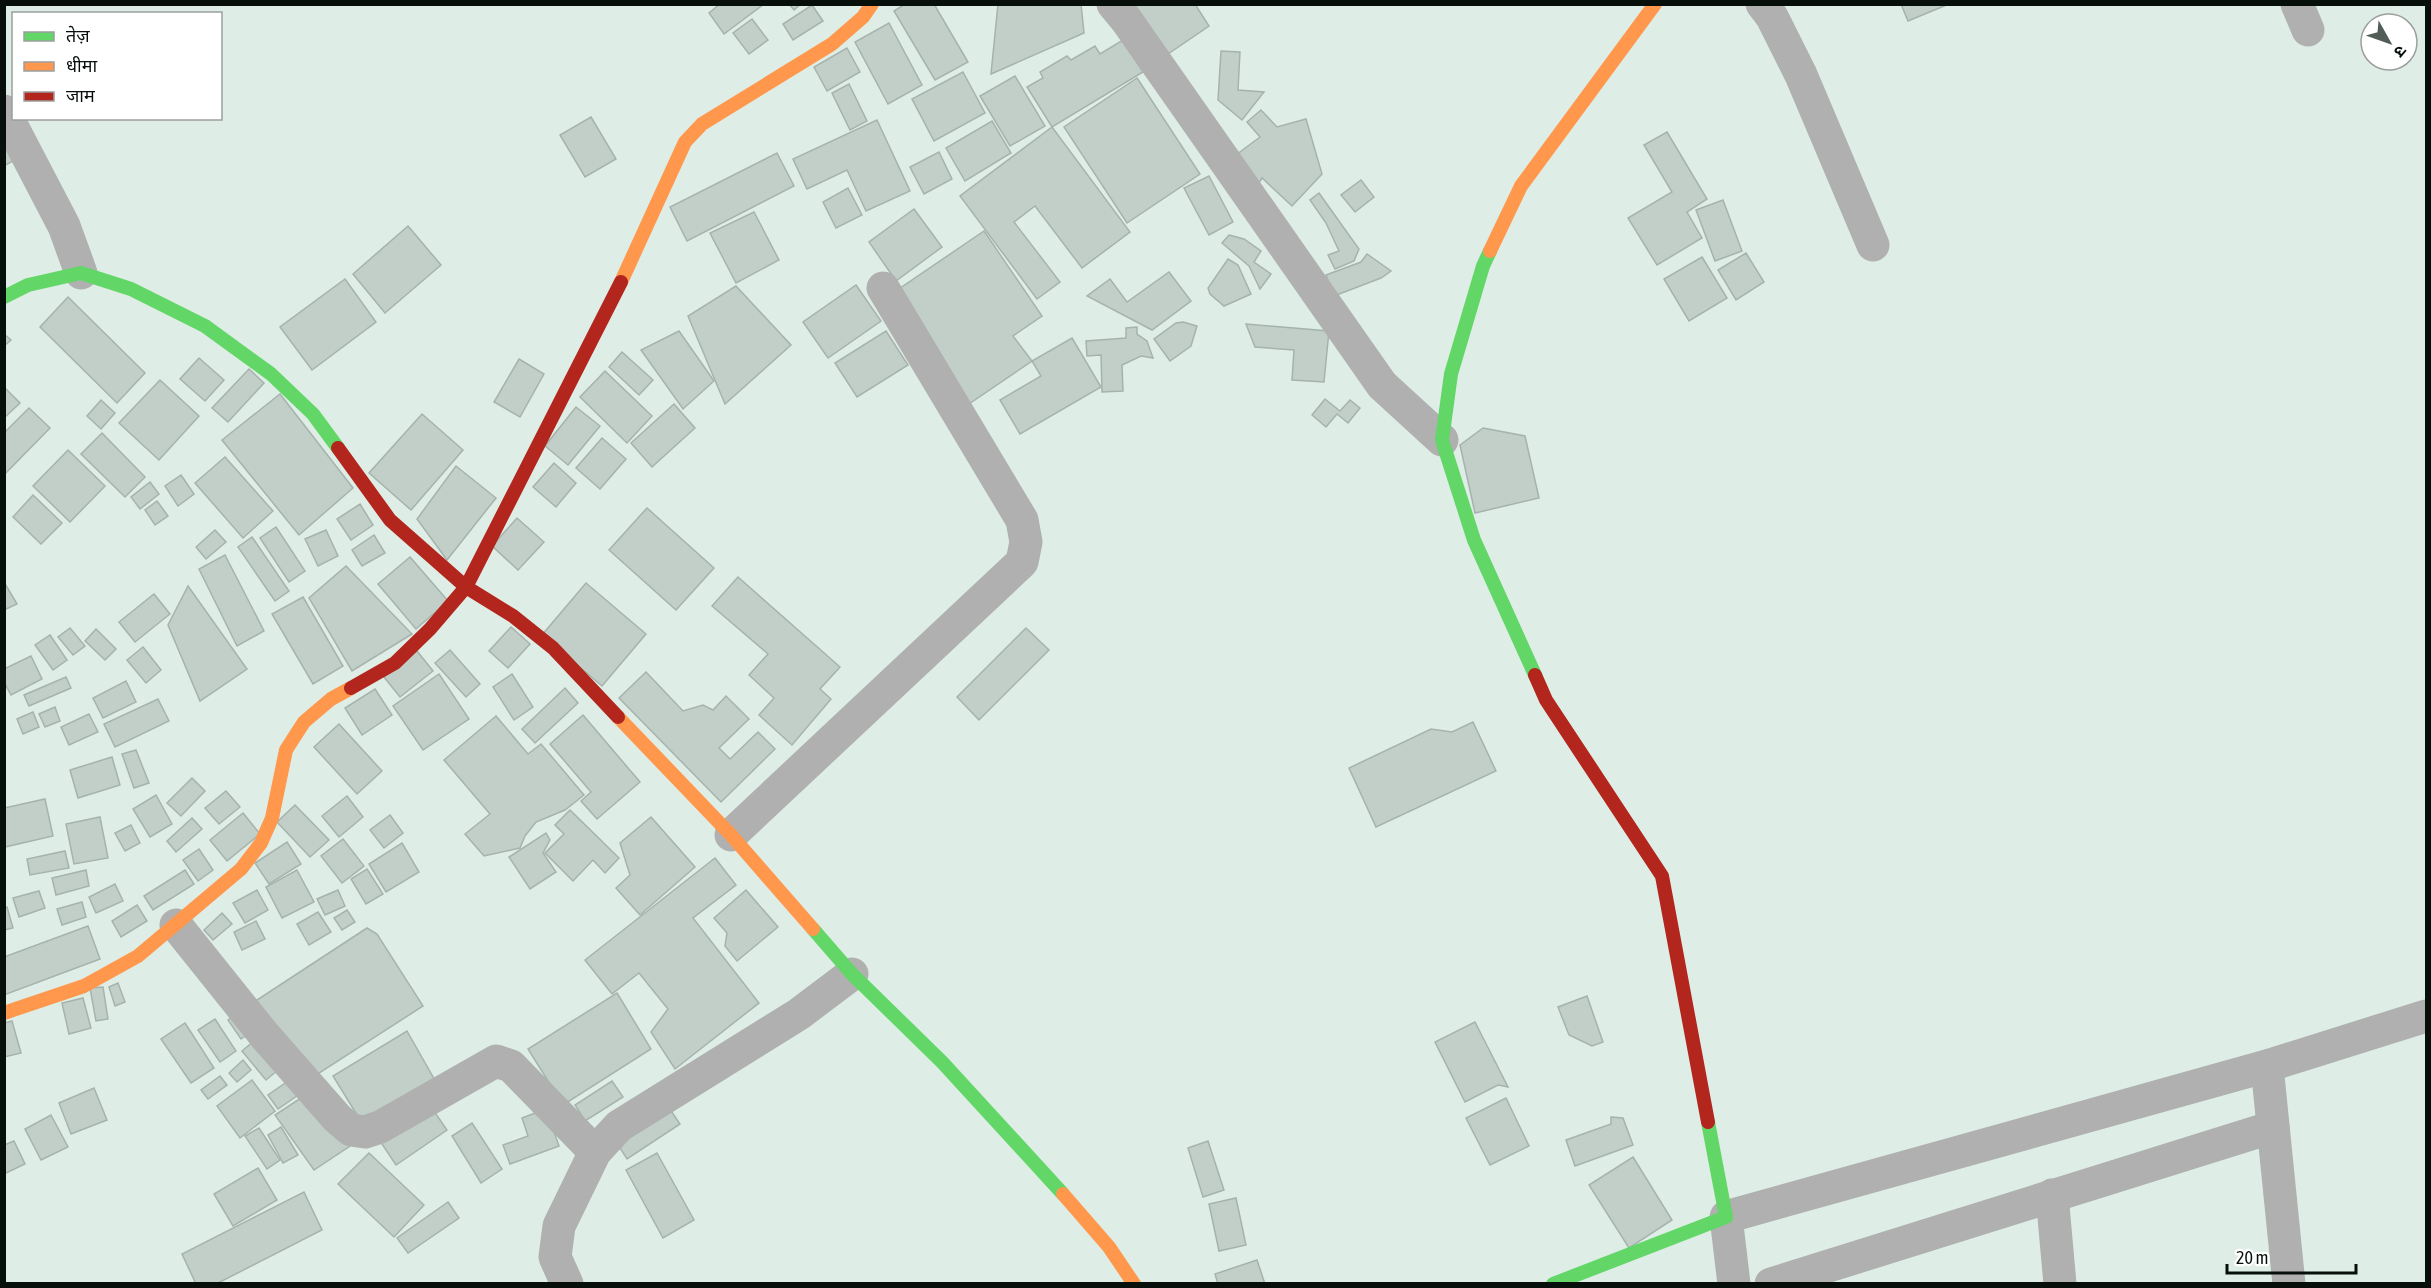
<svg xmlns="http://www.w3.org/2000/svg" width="2431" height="1288" font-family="'Asap Condensed','Noto Sans Devanagari',sans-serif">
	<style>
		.building { fill: #c1cfc8; stroke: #a6b3ac; stroke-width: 1.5 }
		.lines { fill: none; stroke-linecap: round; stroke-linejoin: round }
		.street { stroke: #afb0af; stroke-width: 33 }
		.fast { stroke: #63d668; stroke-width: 14 }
		.slow { stroke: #ff974d; stroke-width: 14 }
		.jam { stroke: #b3261e; stroke-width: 14 }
	</style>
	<rect width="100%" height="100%" fill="#deeee6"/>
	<g class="building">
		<polygon points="720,4 764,4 724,34 709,13"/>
		<polygon points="789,4 801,4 794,10"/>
		<polygon points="905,4 934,4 968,62 935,80 894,11"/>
		<polygon points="998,4 1081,4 1084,33 991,74"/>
		<polygon points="1134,4 1195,4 1209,26 1168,54"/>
		<polygon points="1901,4 1949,4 1908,21"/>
		<polygon points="812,5 823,21 793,40 783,24"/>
		<polygon points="752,19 768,40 749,54 733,33"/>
		<polygon points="889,23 922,85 888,104 855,42"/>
		<polygon points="1123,40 1143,72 1052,127 1027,87 1043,78 1040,72 1067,56 1071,60 1095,46 1100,54"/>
		<polygon points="847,48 860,72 827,91 814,67"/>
		<polygon points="1221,51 1240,52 1238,90 1264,92 1242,120 1218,100"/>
		<polygon points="963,72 985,113 934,141 912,99"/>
		<polygon points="1015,76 1045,126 1010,146 980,96"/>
		<polygon points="1137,78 1200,174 1127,223 1064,127"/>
		<polygon points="849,84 867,121 850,130 832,93"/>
		<polygon points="1261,110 1277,127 1306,119 1322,174 1292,206 1262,178 1254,191 1236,155 1260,137 1247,122"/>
		<polygon points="591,117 616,159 585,177 560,135"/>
		<polygon points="877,120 910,191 866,211 847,170 807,189 793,159"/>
		<polygon points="992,121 1011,153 965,181 946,148"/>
		<polygon points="1052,127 1130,232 1082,268 1035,206 1014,222 1060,282 1037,299 960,196"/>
		<polygon points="4,130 20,157 4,166"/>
		<polygon points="1667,132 1707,199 1687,212 1702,238 1657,265 1628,218 1672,192 1644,145"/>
		<polygon points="939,152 952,179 924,194 910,167"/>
		<polygon points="777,153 794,186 687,241 670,207"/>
		<polygon points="1209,176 1233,222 1209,235 1184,188"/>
		<polygon points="1361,180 1374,197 1355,212 1341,195"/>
		<polygon points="848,188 862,215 836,228 823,202"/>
		<polygon points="1319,193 1359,249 1354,261 1335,269 1328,255 1339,251 1326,223 1310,200"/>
		<polygon points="1723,200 1742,251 1715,261 1696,210"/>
		<polygon points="914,209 942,247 896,281 869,242"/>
		<polygon points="754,212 779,260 736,283 710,233"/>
		<polygon points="408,226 441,265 385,313 353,274"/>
		<polygon points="984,231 1042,316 1013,336 1032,361 966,406 890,295"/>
		<polygon points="1229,235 1244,239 1261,251 1254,262 1271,274 1260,289 1249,266 1222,243"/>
		<polygon points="1746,253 1764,282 1736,300 1718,270"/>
		<polygon points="1367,254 1391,271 1381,278 1334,296 1326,275 1361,262"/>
		<polygon points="1702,257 1727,298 1689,321 1664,279"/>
		<polygon points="1228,259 1238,265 1251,294 1224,306 1210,294 1208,288"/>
		<polygon points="1169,272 1191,301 1152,330 1087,296 1110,279 1127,302"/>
		<polygon points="345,279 376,322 312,370 280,327"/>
		<polygon points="856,285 881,321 828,358 803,322"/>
		<polygon points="736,286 791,345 725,404 688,316"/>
		<polygon points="68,297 145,373 117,403 40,327"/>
		<polygon points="1183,322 1197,326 1191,346 1170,361 1154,339 1176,323"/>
		<polygon points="1246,324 1329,331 1324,382 1292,380 1294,350 1255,347"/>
		<polygon points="1137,327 1137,334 1147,341 1153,358 1141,356 1122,365 1123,391 1102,392 1101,355 1087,356 1086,341 1126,338 1126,328"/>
		<polygon points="679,331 714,381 683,409 641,350"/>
		<polygon points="886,331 908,365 857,397 835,363"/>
		<polygon points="4,334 11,340 4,346"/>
		<polygon points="1072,338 1101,387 1020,434 1000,400 1041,376 1032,361"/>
		<polygon points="622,352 653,380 639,395 609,367"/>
		<polygon points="199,358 224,380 205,401 180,379"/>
		<polygon points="519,359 544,374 520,417 494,402"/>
		<polygon points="249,369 264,383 228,422 212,408"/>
		<polygon points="605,371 652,416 627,443 580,397"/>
		<polygon points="160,380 199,416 159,460 119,423"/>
		<polygon points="4,387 20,403 4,418"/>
		<polygon points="280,394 353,488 299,535 222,440"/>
		<polygon points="1325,399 1340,411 1350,400 1360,408 1348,423 1337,414 1326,427 1312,415"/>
		<polygon points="101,400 115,413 101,429 87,416"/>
		<polygon points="674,404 695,428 652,467 631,443"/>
		<polygon points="576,407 600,426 568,465 545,446"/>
		<polygon points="29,408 50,428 4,475 4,433"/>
		<polygon points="422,414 463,450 411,510 369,473"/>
		<polygon points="1483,428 1525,436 1539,498 1475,513 1460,445"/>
		<polygon points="102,433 145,477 125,497 81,454"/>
		<polygon points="602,438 626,459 600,489 576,468"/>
		<polygon points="68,450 105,486 70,522 33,486"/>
		<polygon points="225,457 273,511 243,538 195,483"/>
		<polygon points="554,463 576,483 556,507 533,487"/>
		<polygon points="456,466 496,498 447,560 417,519"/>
		<polygon points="181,475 194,494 178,506 165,486"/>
		<polygon points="150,482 159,494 140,509 131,497"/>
		<polygon points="33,495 62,523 41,544 13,517"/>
		<polygon points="157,501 168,516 155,525 145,510"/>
		<polygon points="360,504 373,525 351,540 337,519"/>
		<polygon points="647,508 714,568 676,610 609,550"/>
		<polygon points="517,518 544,542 518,570 492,546"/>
		<polygon points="276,527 305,571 289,582 260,538"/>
		<polygon points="215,530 226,542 206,559 196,547"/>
		<polygon points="326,530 338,556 318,566 305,539"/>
		<polygon points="374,535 385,553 362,566 352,550"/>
		<polygon points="252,537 289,591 275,601 238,547"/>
		<polygon points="225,555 264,631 237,646 199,569"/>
		<polygon points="410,557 448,601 416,629 378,584"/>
		<polygon points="346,566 412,634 352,671 309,598"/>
		<polygon points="738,577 840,667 820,689 831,699 792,745 759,715 774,698 749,675 768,654 712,606"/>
		<polygon points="4,582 17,604 4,610"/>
		<polygon points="586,583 646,634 602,686 542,635"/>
		<polygon points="188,586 247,669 200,701 168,625"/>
		<polygon points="154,594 170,614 135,642 119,622"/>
		<polygon points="303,597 343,666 313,684 272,614"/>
		<polygon points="511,627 530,644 508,668 489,651"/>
		<polygon points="70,628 85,646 73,655 58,637"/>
		<polygon points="1026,628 1049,650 979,720 957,697"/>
		<polygon points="96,629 116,649 105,660 85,641"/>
		<polygon points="50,635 67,660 53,670 35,645"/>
		<polygon points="143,647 161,670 146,683 127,660"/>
		<polygon points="450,650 480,684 466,697 435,663"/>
		<polygon points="417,651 433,671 400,697 384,677"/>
		<polygon points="31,656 42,679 11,695 4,682 4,669"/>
		<polygon points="646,672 683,711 703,705 713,710 726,696 749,719 719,748 730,759 758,732 775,749 721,802 619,698"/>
		<polygon points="439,674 469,719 423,750 393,706"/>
		<polygon points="512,674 533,707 514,720 493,687"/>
		<polygon points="66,677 71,688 29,706 24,695"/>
		<polygon points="126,681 136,702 103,718 93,698"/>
		<polygon points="565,688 578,703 535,743 522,729"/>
		<polygon points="375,689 392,715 362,735 345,708"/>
		<polygon points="158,699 169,721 115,747 104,724"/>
		<polygon points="55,707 60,721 45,727 39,714"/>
		<polygon points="33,712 39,727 23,734 17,719"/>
		<polygon points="89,714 98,732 69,745 61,727"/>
		<polygon points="583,715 640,782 597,819 581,801 591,792 550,744"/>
		<polygon points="496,716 528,754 541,744 584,795 565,810 536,822 525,836 520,848 484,856 465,834 490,814 444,760"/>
		<polygon points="1473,722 1496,771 1376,827 1349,768 1431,729 1452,732"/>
		<polygon points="339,724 382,771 357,794 314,747"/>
		<polygon points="136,750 149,783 134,788 122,754"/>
		<polygon points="112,757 120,785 78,798 70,770"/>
		<polygon points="192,778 205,791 181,816 167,803"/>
		<polygon points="226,791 240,807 219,824 205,808"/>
		<polygon points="156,795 172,824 150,837 133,809"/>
		<polygon points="347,796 363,817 339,837 322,816"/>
		<polygon points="45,799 53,836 5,847 4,808"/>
		<polygon points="295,805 329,840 310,857 277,822"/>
		<polygon points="570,810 619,858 605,873 593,860 573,881 545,853 564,834 555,825"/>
		<polygon points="243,813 260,834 227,861 210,840"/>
		<polygon points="390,815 403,833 384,848 370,830"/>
		<polygon points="100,817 108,858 74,864 66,824"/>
		<polygon points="651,817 695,867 640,915 616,888 630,875 620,843"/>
		<polygon points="192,818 202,829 176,852 167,841"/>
		<polygon points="131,825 140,843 125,851 115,833"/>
		<polygon points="546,833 550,840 543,853 556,872 530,889 509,857"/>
		<polygon points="343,839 364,866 342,883 321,856"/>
		<polygon points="287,842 301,864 269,884 255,863"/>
		<polygon points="402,843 419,872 386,892 369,864"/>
		<polygon points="199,849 213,870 198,881 183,860"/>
		<polygon points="65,851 69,868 30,875 27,859"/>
		<polygon points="715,858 736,885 693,918 759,1003 675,1069 651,1032 668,1009 639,973 612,994 585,960"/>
		<polygon points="367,869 383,894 366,904 351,879"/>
		<polygon points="86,870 89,886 56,895 52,878"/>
		<polygon points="185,870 194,884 153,910 144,896"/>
		<polygon points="297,870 314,902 282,918 266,887"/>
		<polygon points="115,884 123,901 96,913 89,897"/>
		<polygon points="257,890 268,910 245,923 233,903"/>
		<polygon points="338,890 345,906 325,915 317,899"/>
		<polygon points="746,890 778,927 737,961 725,946 727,933 714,918"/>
		<polygon points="39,891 45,908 19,917 13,898"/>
		<polygon points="82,902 86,917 62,925 57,909"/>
		<polygon points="137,905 147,921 121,937 112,921"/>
		<polygon points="4,907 7,907 13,928 4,930"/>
		<polygon points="347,910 355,922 342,930 334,918"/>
		<polygon points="318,912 331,932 309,945 297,924"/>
		<polygon points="222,913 232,924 213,940 204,930"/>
		<polygon points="256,921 265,939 242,950 234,932"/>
		<polygon points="88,926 100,959 4,995 4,957"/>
		<polygon points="367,928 377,934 423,1006 310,1079 254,1002"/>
		<polygon points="118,983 125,1002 115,1006 109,987"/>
		<polygon points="103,987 108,1019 96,1021 90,988"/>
		<polygon points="617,993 651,1049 563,1105 528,1049"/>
		<polygon points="1587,996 1603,1042 1592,1046 1569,1035 1558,1007"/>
		<polygon points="83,998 91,1028 69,1034 62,1003"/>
		<polygon points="240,1012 252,1031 241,1039 228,1020"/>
		<polygon points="215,1019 236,1051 220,1062 198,1030"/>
		<polygon points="12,1021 21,1053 4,1057 4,1023"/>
		<polygon points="1475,1022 1508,1087 1498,1085 1465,1102 1435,1042"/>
		<polygon points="185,1023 214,1068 191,1083 161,1039"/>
		<polygon points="407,1031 437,1084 362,1123 333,1076"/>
		<polygon points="260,1036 284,1065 266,1080 242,1051"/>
		<polygon points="243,1060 251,1070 237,1082 229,1073"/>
		<polygon points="220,1076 227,1085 208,1099 201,1090"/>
		<polygon points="291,1079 301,1093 278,1109 268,1095"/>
		<polygon points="252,1080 275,1111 240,1138 217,1106"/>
		<polygon points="612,1081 623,1097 585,1121 575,1105"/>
		<polygon points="94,1088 107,1120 71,1134 59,1103"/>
		<polygon points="307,1094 350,1146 314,1170 275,1115"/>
		<polygon points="1506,1098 1529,1146 1490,1165 1466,1118"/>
		<polygon points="427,1101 447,1130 396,1165 376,1135"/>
		<polygon points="665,1102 680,1124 627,1159 613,1137"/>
		<polygon points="546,1109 559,1146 510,1164 503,1145 528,1136 522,1118"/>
		<polygon points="51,1115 68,1147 41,1160 25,1129"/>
		<polygon points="1611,1117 1623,1118 1633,1145 1575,1166 1566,1140 1611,1124"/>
		<polygon points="472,1123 502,1169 481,1183 452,1136"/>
		<polygon points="281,1127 298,1155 283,1163 268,1135"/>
		<polygon points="259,1128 280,1160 267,1169 245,1136"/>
		<polygon points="14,1141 25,1164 4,1174 4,1145"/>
		<polygon points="1208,1141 1224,1190 1203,1197 1188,1148"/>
		<polygon points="369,1153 424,1205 394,1237 338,1184"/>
		<polygon points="657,1153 694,1220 663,1238 626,1170"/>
		<polygon points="1633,1157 1672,1220 1629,1248 1589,1185"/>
		<polygon points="258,1168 277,1200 233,1226 214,1194"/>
		<polygon points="304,1192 322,1230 216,1284 196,1284 182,1254"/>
		<polygon points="1236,1198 1246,1245 1219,1251 1209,1204"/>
		<polygon points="448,1202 459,1218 408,1253 397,1238"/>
		<polygon points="1257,1260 1265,1284 1218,1284 1215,1274"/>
	</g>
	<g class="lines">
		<g class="street">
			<polyline points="1113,4 1127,21 1382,385 1442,440"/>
			<polyline points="1762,4 1772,17 1801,75 1873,245"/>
			<polyline points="2297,4 2308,30"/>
			<polyline points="4,111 64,226 81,273"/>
			<polyline points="731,835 1022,562 1026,542 1022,520 883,288"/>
			<polyline points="176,925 265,1036 337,1118 351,1130 365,1132 380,1127 496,1061 511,1066 595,1152"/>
			<polyline points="2267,1066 2289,1284"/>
			<polyline points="2052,1195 2060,1284"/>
			<polyline points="567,1284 555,1257 559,1226 595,1152 619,1126 799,1014 852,974"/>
			<polyline points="1734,1284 1726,1217 2267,1066 2426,1016"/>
			<polyline points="1771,1284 2273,1127"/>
		</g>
		<g class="fast">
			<polyline points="1490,251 1483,266 1451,374 1442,440 1474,540 1535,675"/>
			<polyline points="4,297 28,285 81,273 131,289 205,326 271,374 313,414 338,448"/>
			<polyline points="813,929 852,974 942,1062 1063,1194"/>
			<polyline points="1553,1284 1726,1217 1708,1122"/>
		</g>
		<g class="slow">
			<polyline points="1490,251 1521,186 1655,4"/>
			<polyline points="621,282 685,142 702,124 832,44 863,17 872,4"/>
			<polyline points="618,717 731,835 813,929"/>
			<polyline points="4,1013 84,986 138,956 241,869 261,843 272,818 286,750 304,722 331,699 351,688"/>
			<polyline points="1063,1194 1109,1247 1134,1284"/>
		</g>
		<g class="jam">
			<polyline points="338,448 390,520 466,587 513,616 553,648 618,717"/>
			<polyline points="1535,675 1546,700 1662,876 1708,1122"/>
			<polyline points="351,688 395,663 430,629 466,587 621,282"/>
		</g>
	</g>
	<rect width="2431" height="1288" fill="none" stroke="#060f0a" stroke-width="12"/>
	<rect x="12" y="12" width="210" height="108" fill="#ffffff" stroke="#9b9f9d" stroke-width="1.5"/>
	<rect x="24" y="32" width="30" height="9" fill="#63d668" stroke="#9b9f9d" stroke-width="1.5"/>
	<text x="66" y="42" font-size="18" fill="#060f0a">तेज़</text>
	<rect x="24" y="62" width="30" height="9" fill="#ff974d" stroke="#9b9f9d" stroke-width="1.5"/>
	<text x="66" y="72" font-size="18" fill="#060f0a">धीमा</text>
	<rect x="24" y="92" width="30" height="9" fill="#b3261e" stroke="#9b9f9d" stroke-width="1.5"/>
	<text x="66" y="102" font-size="18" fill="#060f0a">जाम</text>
	<g transform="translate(2389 42) rotate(130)"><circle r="28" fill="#ffffff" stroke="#9b9f9d" stroke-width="1.5"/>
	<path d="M0-4.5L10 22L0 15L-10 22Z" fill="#525d57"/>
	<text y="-9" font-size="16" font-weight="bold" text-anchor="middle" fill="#060f0a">उ</text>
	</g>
	<path d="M2227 1264v9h129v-9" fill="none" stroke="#060f0a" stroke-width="3"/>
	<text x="2236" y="1264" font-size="18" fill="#060f0a" stroke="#ffffff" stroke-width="4.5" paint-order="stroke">20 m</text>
</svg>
